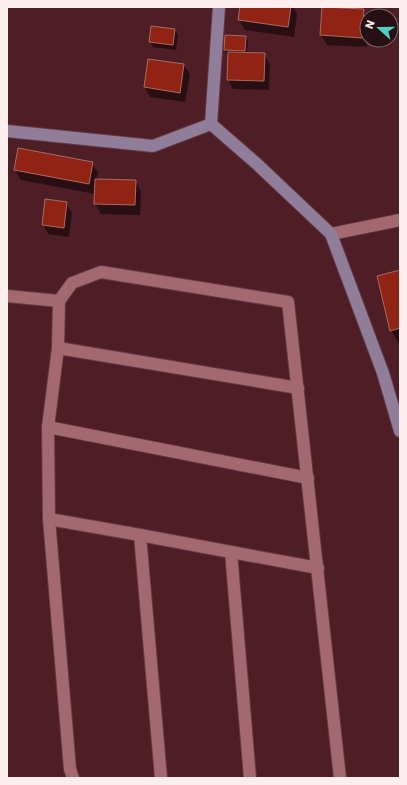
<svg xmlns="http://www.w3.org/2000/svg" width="407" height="785" font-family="Poppins,sans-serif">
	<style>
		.shadow { fill: #0007 }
		.building { fill: #902313; stroke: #a56c61 }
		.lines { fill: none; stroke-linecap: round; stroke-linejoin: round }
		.street-casing { stroke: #623b45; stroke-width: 14 }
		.secondary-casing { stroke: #623b45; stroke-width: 14 }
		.street { stroke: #a36870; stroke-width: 12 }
		.secondary { stroke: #907d9a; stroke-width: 12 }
	</style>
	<rect width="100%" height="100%" fill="#4e1d26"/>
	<g class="shadow">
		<polygon points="241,7 293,7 297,14 294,37 245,30 239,20"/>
		<polygon points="323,8 363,10 367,16 367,47 327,45 321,35"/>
		<polygon points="152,27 175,30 178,35 176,50 153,47 150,42"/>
		<polygon points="226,36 245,36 248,41 247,54 264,54 270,64 269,90 233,89 228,80 228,55 225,50"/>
		<polygon points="149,60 184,65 190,75 185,102 150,97 145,87"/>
		<polygon points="92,163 98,173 96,180 135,181 141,191 140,215 101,214 95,204 95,194 21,180 15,170"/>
		<polygon points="66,203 72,213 69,237 48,234 43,224"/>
		<polygon points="400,271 400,344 399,344 391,330"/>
	</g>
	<g class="building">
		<polygon points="240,7 291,7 288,27 238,20"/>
		<polygon points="322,7 364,9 362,38 320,35"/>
		<polygon points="151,26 175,29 173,45 149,42"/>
		<polygon points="225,35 246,36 245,51 224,50"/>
		<polygon points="228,52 265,53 264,81 227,80"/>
		<polygon points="148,59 184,64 180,93 144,87"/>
		<polygon points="18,148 93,162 89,184 14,170"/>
		<polygon points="95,179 136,180 135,205 94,204"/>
		<polygon points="45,199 67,202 64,228 42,225"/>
		<polygon points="400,270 400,328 390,331 377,276"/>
	</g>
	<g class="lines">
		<defs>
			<g id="street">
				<polyline points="331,234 400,220"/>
				<polyline points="7,296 59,301"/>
				<polyline points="58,348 298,388"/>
				<polyline points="48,427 308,478"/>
				<polyline points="49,519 140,535 161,778"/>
				<polyline points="140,535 231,552 250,778"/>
				<polyline points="231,552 318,568"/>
				<polyline points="73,778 70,769 49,519 48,427 58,348 59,301 72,283 101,272 288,302 340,778"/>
			</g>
			<g id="secondary">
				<polyline points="211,124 257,164 331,234 383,373 400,431"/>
				<polyline points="7,131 153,146 211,124 219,7"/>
			</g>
		</defs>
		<use href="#street" class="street-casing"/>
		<use href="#secondary" class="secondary-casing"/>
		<use href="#street" class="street"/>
		<use href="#secondary" class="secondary"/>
	</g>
	<rect width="407" height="785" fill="none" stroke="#fceeef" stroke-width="16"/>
	<g transform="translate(379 28) rotate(291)"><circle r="19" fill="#261013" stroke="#7c696b"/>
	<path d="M0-3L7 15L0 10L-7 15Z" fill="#54cdc8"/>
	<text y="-6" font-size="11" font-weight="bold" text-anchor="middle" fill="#fceeef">N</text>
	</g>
</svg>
